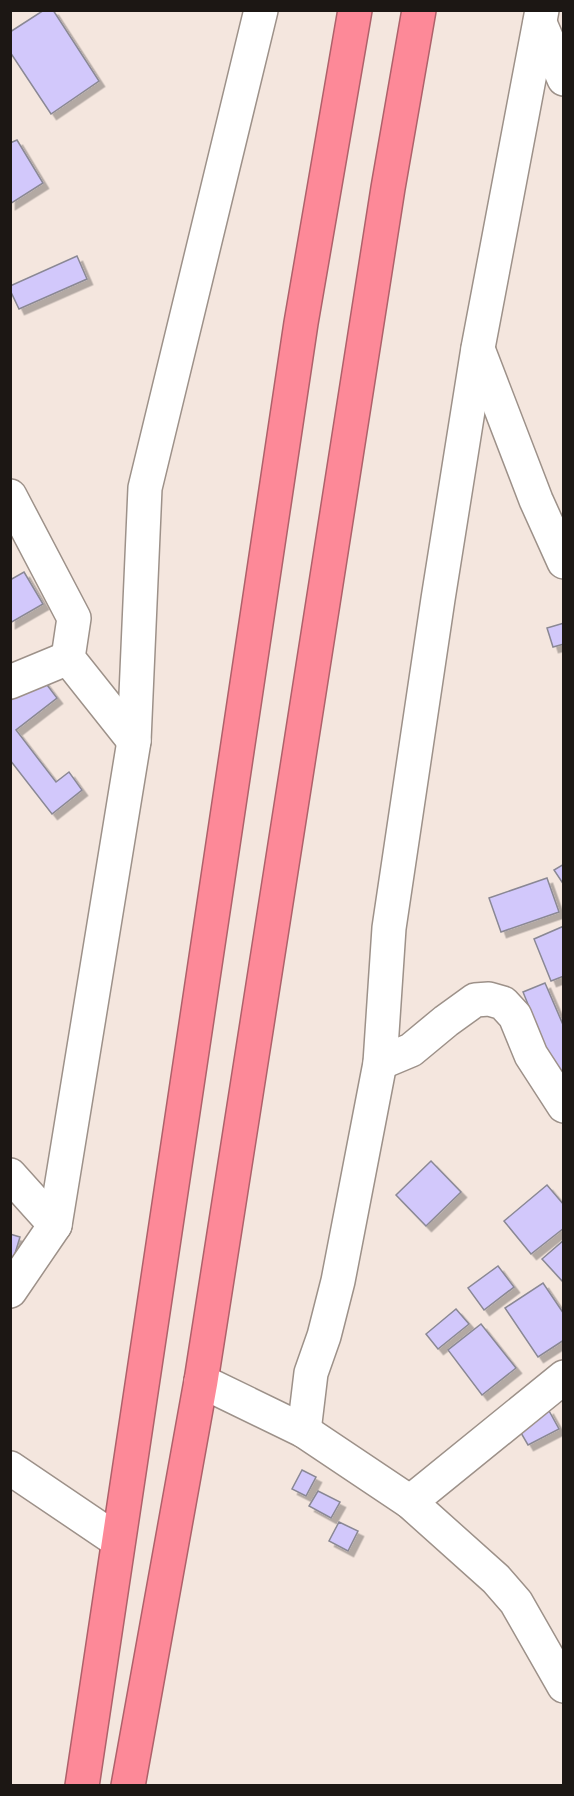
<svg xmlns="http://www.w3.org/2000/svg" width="574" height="1796" font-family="'Titillium Web',sans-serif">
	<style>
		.building { fill: #d2c8fb; stroke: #8a8894; stroke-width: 1.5; filter: url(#shadow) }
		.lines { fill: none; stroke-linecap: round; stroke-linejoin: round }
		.minor-casing { stroke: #9d9189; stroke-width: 36 }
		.highway-casing { stroke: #ae616a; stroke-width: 36 }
		.minor { stroke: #fff; stroke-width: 33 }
		.highway { stroke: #fd8998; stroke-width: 33 }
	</style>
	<defs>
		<filter id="shadow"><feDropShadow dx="5.5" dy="5.5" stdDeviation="0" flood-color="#0004"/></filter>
	</defs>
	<rect width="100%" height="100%" fill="#f4e6de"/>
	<g class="building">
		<polygon points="44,10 53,10 99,81 51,114 10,52 10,32"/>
		<polygon points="17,140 43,183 10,204 10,143"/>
		<polygon points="77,256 87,279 19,309 10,290 10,286"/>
		<polygon points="24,572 43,604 10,623 10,580"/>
		<polygon points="564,623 564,644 553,647 547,628"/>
		<polygon points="41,677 57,698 16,730 56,782 69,772 82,790 52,814 10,760 10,701"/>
		<polygon points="564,864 564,885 554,870"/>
		<polygon points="547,878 559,912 501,932 489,898"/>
		<polygon points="564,926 564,976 551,981 534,939"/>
		<polygon points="545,983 564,1027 564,1079 559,1081 523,992"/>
		<polygon points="431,1161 461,1192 426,1226 396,1195"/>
		<polygon points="547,1185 564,1205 564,1228 531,1254 504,1221"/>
		<polygon points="10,1234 20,1237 10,1270"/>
		<polygon points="564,1240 564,1283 542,1259"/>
		<polygon points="498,1266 514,1287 484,1310 468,1288"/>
		<polygon points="543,1283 564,1314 564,1340 538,1357 505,1308"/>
		<polygon points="456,1309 469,1324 438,1349 426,1334"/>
		<polygon points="481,1324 516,1368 482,1395 448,1350"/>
		<polygon points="548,1409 559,1429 528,1445 517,1426"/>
		<polygon points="302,1470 316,1477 306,1496 292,1489"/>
		<polygon points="318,1491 340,1502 331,1518 309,1506"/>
		<polygon points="339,1522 358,1531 348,1551 329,1541"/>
	</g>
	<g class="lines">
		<defs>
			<g id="minor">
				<polyline points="540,23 564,79"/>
				<polyline points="478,349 536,500 564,562"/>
				<polyline points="10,496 74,618 68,658 134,741"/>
				<polyline points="10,682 68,658"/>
				<polyline points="380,1063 411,1050 446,1021 475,1000 489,999 503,1003 515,1016 531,1055 564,1106"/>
				<polyline points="10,1175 55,1225"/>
				<polyline points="10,1291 55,1225 134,741 145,488 261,10"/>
				<polyline points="201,1381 304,1431 410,1502 496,1579 516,1602 564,1686"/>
				<polyline points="304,1431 311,1373 324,1336 338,1281 380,1063 389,928 438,599 478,348 542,10"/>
				<polyline points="10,1468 118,1541"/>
				<polyline points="410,1502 564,1377"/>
			</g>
			<g id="highway">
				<polyline points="82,1786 301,323 355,10"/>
				<polyline points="128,1786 201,1381 388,188 419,10"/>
			</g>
		</defs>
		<use href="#minor" class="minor-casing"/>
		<use href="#highway" class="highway-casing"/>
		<use href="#minor" class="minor"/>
		<use href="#highway" class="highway"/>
	</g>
	<rect width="574" height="1796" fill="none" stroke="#1c1714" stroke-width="24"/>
</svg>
